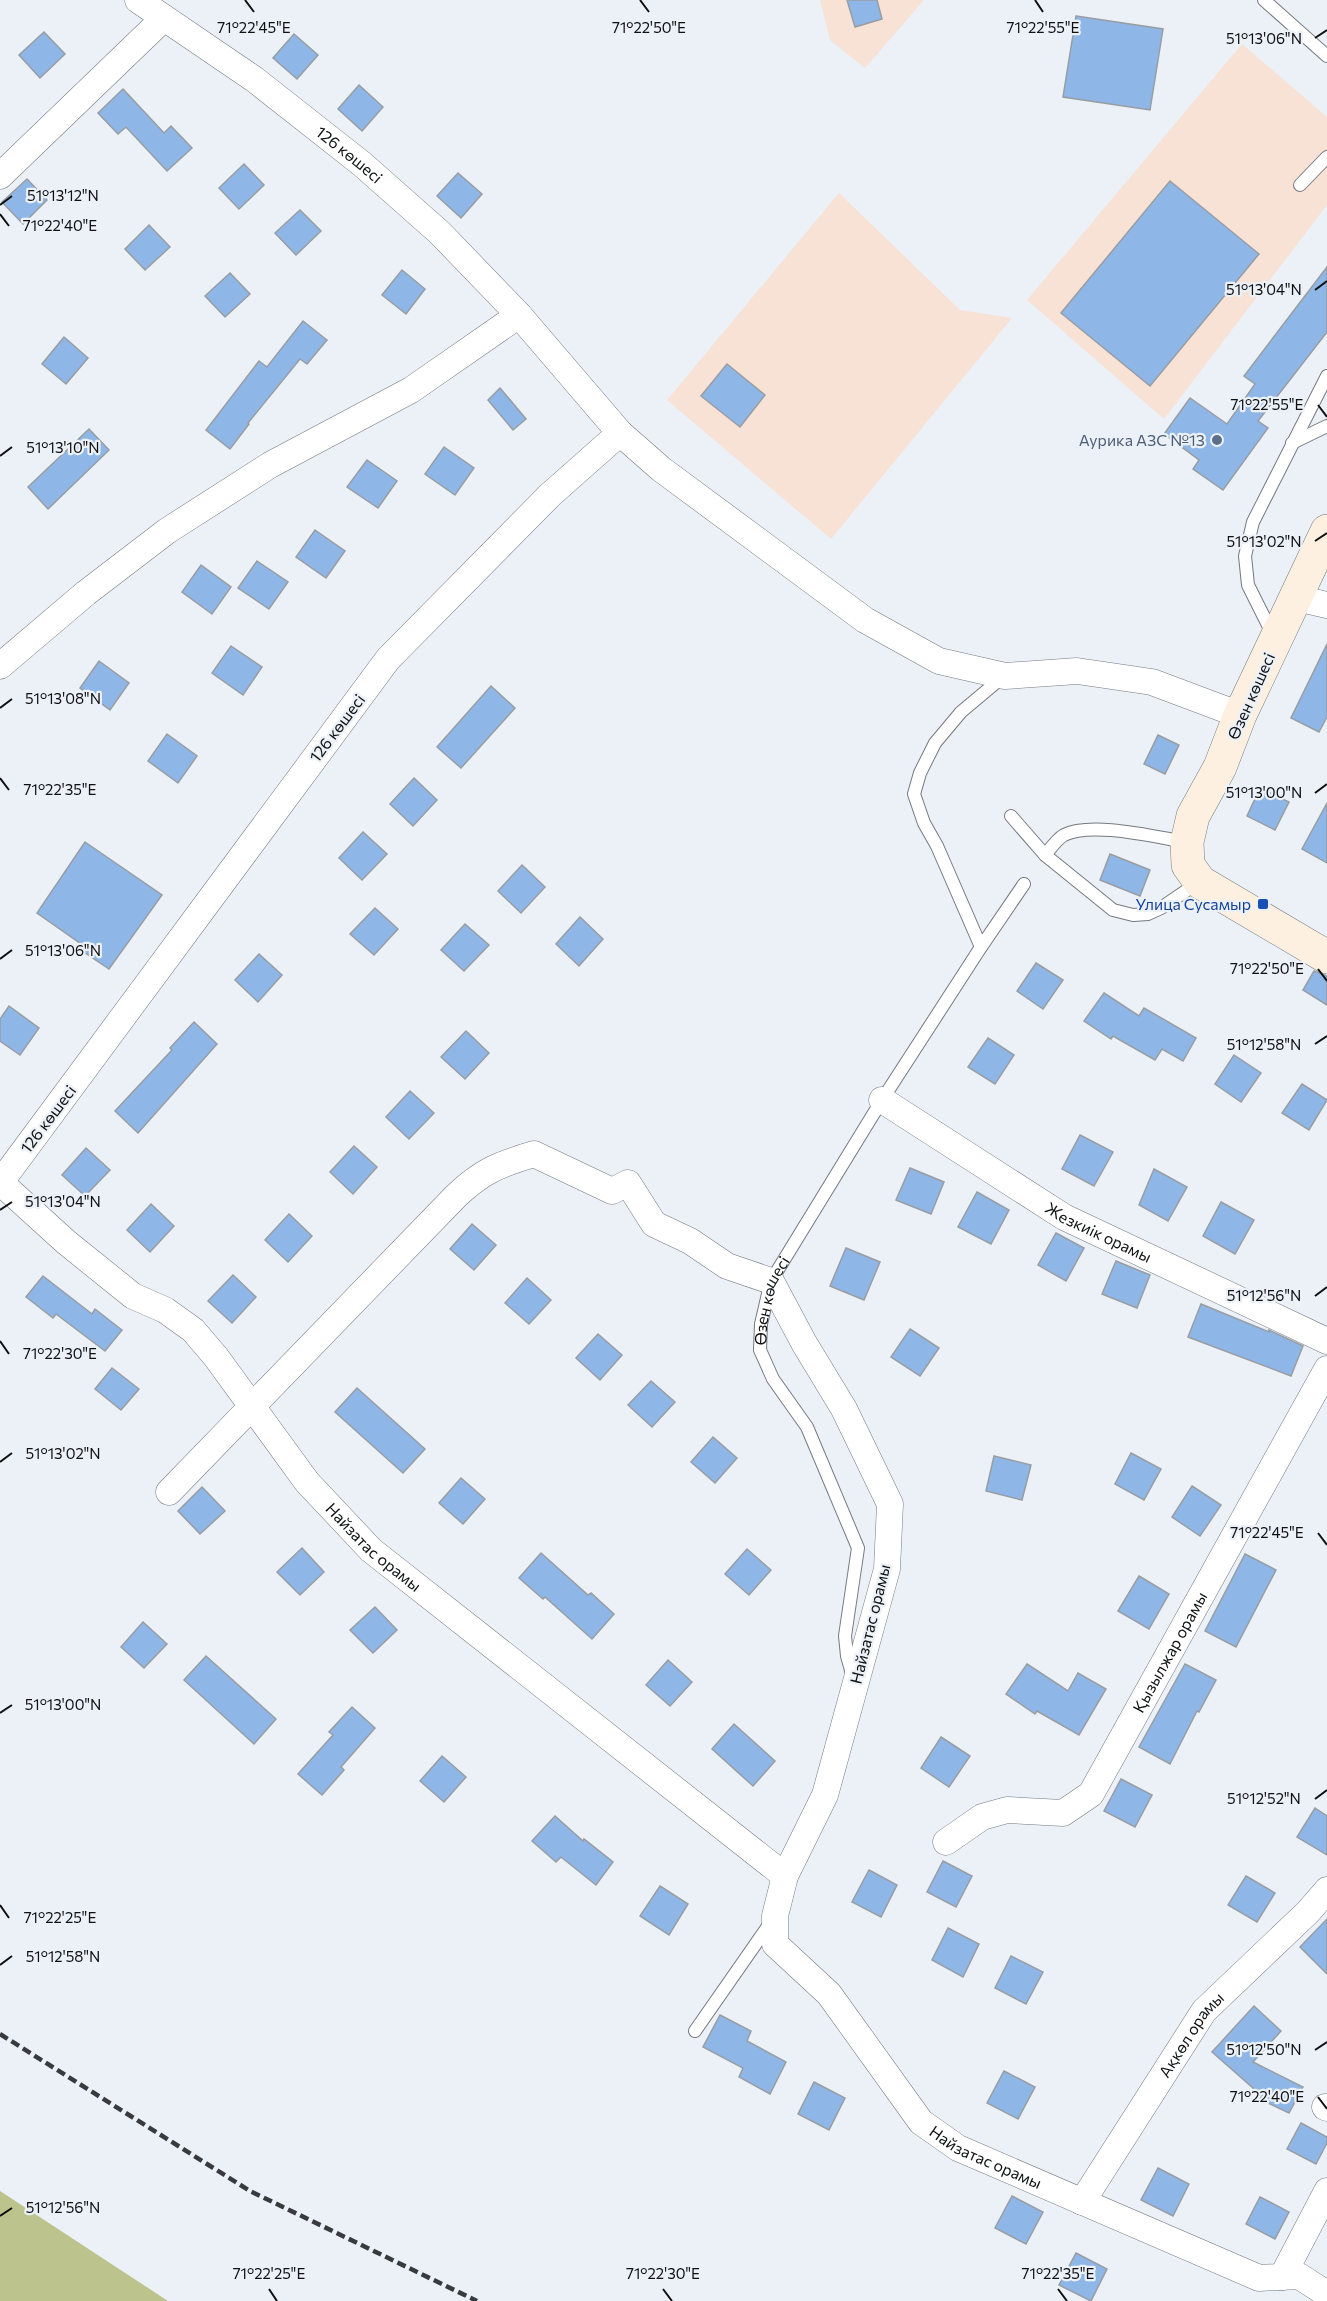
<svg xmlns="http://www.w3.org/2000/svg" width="1327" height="2301" font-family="Commissioner,sans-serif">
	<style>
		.industrial { fill: #f8e1d5 }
		.green { fill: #bcc38c }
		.building { fill: #8eb7e8; stroke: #989da3; stroke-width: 1.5 }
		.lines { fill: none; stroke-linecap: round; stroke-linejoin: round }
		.lane-casing { stroke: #757a80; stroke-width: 14 }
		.street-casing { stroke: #757a80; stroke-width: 27 }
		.secondary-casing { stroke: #757a80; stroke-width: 34 }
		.lane { stroke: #fff; stroke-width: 12 }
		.street { stroke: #fff; stroke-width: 26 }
		.secondary { stroke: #fef0e0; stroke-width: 33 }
		.rail { stroke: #383b3e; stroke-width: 4.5; stroke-dasharray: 9 4.5; stroke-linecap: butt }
		.ticks { fill: none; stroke: #0e1012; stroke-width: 2 }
		.service-dot { fill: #5c6f8a; stroke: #ebf1f7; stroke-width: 2 }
		.transit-dot { fill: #1a4fb4; stroke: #ebf1f7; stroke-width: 2 }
		.labels { text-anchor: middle; stroke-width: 4.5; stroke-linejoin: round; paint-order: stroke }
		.street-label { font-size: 16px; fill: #0e1012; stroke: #ebf1f7 }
		.service-label { font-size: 16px; fill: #4e5e75; stroke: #ebf1f7; text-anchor: end }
		.transit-label { font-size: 16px; fill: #164399; stroke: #ebf1f7; text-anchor: end }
		.ticks-label { font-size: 15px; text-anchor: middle; fill: #0e1012; stroke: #ebf1f7; stroke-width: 4.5; stroke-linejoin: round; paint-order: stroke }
	</style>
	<rect width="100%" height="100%" fill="#ebf1f7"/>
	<g class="industrial">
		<polygon points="820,0 924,0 865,68 830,40"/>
		<polygon points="1242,44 1327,117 1327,205 1164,419 1027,300"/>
		<polygon points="839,193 960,310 1012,318 831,539 667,400"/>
	</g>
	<polygon class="green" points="0,2191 168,2301 0,2301"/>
	<g class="building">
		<polygon points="847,0 877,0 882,19 855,27"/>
		<polygon points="1076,16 1163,29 1150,110 1063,97"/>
		<polygon points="44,32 65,54 40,78 19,55"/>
		<polygon points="294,34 318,55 297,79 273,58"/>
		<polygon points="359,85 383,107 362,131 338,109"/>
		<polygon points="123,89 164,133 171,126 192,148 167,171 126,127 118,134 98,113"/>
		<polygon points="244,164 264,185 239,209 219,188"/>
		<polygon points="458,173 482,194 461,218 437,196"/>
		<polygon points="27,179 47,200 23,224 2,202"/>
		<polygon points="1170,181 1259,254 1150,386 1061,313"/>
		<polygon points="300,210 321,231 296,255 275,233"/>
		<polygon points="149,225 170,247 145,270 125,249"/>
		<polygon points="1327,267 1327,332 1258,421 1268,428 1223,490 1193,469 1199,460 1164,434 1190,398 1227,424 1255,384 1244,376"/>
		<polygon points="402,270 425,289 406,314 382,295"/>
		<polygon points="230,273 250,294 225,317 205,296"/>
		<polygon points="303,321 327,340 307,364 300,359 248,423 249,424 230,449 206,430 259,361 267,367"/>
		<polygon points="64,337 88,358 66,384 42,364"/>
		<polygon points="727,364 765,395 740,427 701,396"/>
		<polygon points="500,388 526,419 513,430 488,400"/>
		<polygon points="89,429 109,450 48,509 28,487"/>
		<polygon points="444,447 474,468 455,495 425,474"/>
		<polygon points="367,460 397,481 378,508 347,487"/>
		<polygon points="315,530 345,551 326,578 296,557"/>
		<polygon points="257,561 288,582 269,609 238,588"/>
		<polygon points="201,565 231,587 212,614 182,592"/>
		<polygon points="1327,644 1327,717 1319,732 1291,718"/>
		<polygon points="231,646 262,667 243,695 212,673"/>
		<polygon points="99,661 129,683 110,710 80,688"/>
		<polygon points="491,686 515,708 461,768 437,747"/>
		<polygon points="167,734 197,756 178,783 148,761"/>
		<polygon points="1158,735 1179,745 1165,774 1144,764"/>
		<polygon points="414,778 437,800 413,826 390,804"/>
		<polygon points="1260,788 1289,802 1275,830 1247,816"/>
		<polygon points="1327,803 1327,863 1302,849"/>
		<polygon points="363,832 387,854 362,880 339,858"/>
		<polygon points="85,842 162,895 109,969 78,948 81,944 37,913"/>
		<polygon points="1110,854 1150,870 1140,896 1100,880"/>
		<polygon points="522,865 545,887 521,913 498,891"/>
		<polygon points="375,908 398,929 374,955 350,934"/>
		<polygon points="580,917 603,939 579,966 556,944"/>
		<polygon points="465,924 489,945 464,971 441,950"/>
		<polygon points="259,954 282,975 258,1002 235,980"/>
		<polygon points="1036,963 1063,980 1043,1009 1017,991"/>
		<polygon points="1314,971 1327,976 1327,1005 1303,990"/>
		<polygon points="1104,993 1139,1016 1144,1008 1196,1038 1183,1061 1162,1049 1155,1060 1113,1036 1111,1039 1084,1021"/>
		<polygon points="9,1006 39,1028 20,1055 0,1041 0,1019"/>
		<polygon points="194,1022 217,1044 138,1133 115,1111 172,1050 170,1048"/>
		<polygon points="466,1031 489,1053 465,1079 441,1057"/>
		<polygon points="988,1038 1014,1055 995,1084 968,1067"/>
		<polygon points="1234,1055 1261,1073 1241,1102 1215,1084"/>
		<polygon points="1302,1084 1327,1100 1309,1130 1282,1113"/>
		<polygon points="410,1091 434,1113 409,1139 386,1117"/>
		<polygon points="1080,1135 1113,1152 1094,1186 1062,1169"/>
		<polygon points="354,1146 377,1167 353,1194 330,1172"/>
		<polygon points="86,1148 110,1170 85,1196 62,1175"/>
		<polygon points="910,1168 944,1182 931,1214 896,1200"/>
		<polygon points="1154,1169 1187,1187 1168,1221 1139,1205"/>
		<polygon points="977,1192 1009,1210 991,1244 958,1227"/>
		<polygon points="1221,1202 1254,1220 1235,1254 1203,1236"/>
		<polygon points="151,1204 174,1226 150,1252 127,1230"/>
		<polygon points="289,1214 312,1236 288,1262 265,1240"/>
		<polygon points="472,1224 496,1245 474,1270 450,1249"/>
		<polygon points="1056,1233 1084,1248 1066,1281 1038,1265"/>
		<polygon points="846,1248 880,1262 864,1300 830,1286"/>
		<polygon points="1116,1261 1150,1275 1137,1308 1102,1294"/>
		<polygon points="233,1275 256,1297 232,1323 208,1301"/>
		<polygon points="43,1276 92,1314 95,1309 122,1330 105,1351 56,1314 53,1318 26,1297"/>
		<polygon points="527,1278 551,1300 529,1324 505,1303"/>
		<polygon points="1201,1304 1269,1332 1269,1330 1303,1346 1291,1376 1188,1337"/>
		<polygon points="910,1329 939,1348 920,1376 891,1357"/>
		<polygon points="598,1334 622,1355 600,1380 576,1358"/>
		<polygon points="112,1368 139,1389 121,1410 95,1389"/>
		<polygon points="651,1381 675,1402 652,1427 628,1405"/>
		<polygon points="357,1388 425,1449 403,1473 335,1412"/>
		<polygon points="713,1437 737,1458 715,1483 691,1462"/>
		<polygon points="1131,1453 1161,1469 1144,1500 1115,1484"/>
		<polygon points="994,1456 1031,1465 1022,1500 986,1491"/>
		<polygon points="461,1478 485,1499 463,1524 439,1503"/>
		<polygon points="1192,1486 1221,1505 1200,1536 1172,1517"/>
		<polygon points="202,1487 225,1511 200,1534 178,1511"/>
		<polygon points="302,1548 324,1572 300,1595 277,1572"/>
		<polygon points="747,1549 771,1570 749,1595 725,1574"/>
		<polygon points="541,1553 588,1595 591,1593 614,1614 592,1639 545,1597 543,1599 519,1578"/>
		<polygon points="1245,1554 1276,1570 1236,1647 1205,1631"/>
		<polygon points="1139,1576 1169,1594 1149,1629 1118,1611"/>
		<polygon points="375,1607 397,1630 373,1653 350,1630"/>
		<polygon points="143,1622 167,1644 144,1668 121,1647"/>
		<polygon points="206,1656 276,1719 254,1744 184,1680"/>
		<polygon points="668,1660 692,1682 670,1706 646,1685"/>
		<polygon points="1027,1664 1068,1691 1078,1673 1106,1689 1079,1735 1037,1711 1035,1714 1006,1694"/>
		<polygon points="1185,1664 1216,1680 1199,1712 1197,1711 1170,1764 1139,1747"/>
		<polygon points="352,1707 375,1728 341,1767 344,1770 322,1795 298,1774 333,1735 329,1732"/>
		<polygon points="734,1724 775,1761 753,1786 712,1749"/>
		<polygon points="941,1737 970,1756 949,1787 921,1768"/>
		<polygon points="442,1756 466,1777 444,1802 420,1781"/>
		<polygon points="1121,1779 1152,1795 1135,1827 1104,1811"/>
		<polygon points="1315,1808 1327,1816 1327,1855 1297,1837"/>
		<polygon points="555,1816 583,1841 584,1839 613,1862 596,1885 561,1857 556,1862 532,1841"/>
		<polygon points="943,1861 972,1876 956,1907 927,1892"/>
		<polygon points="869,1870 897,1885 881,1917 852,1902"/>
		<polygon points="1246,1876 1275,1893 1257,1922 1228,1905"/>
		<polygon points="660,1886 688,1904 669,1935 640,1916"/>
		<polygon points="1327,1919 1327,1974 1300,1947"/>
		<polygon points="948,1928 979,1944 963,1977 932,1960"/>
		<polygon points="1011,1956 1043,1972 1026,2004 995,1988"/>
		<polygon points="1254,2006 1281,2031 1253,2062 1303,2087 1289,2113 1260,2099 1262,2096 1212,2052"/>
		<polygon points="720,2015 751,2031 747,2041 786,2062 770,2094 739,2077 743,2068 703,2047"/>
		<polygon points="1004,2071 1035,2087 1018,2119 987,2103"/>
		<polygon points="814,2082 845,2098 829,2130 798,2114"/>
		<polygon points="1301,2123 1327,2137 1327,2143 1316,2164 1287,2149"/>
		<polygon points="1158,2168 1189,2184 1173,2216 1141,2200"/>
		<polygon points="1012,2196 1043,2212 1026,2244 995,2228"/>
		<polygon points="1260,2197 1289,2212 1275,2239 1246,2224"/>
		<polygon points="1076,2253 1107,2269 1091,2301 1059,2285"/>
	</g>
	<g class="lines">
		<defs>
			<g id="lane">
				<polyline points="1264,0 1327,56"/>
				<polyline points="1300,185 1327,157"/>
				<polyline points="1292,443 1327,426"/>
				<polyline points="1273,635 1248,585 1245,556 1253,522 1327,376"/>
				<polyline points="1011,816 1045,855 1113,910 1133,915 1148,914 1161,908 1199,882"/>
				<path d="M1045,855C1050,849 1057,839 1064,835C1091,821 1155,837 1186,842"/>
				<polyline points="981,947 1024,884"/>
				<path id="s1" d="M853,1677L847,1656L845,1636L858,1548L807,1427L773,1379L760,1350L761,1324L771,1281L882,1100L981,947L937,846L924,823L914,794L920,773L935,743L961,712L1004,676"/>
				<polyline points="695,2031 771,1922"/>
			</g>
			<g id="street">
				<path id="s2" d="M138,0L254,79L362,164L440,233L519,315"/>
				<polyline points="0,176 163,19"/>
				<polyline points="620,433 661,469 865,620 939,661 1005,676 1077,671 1152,682 1240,715"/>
				<polyline points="1297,598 1327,605"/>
				<polyline points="0,666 86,593 167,531 270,465 411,390 519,315 620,433 550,495 388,659 0,1183"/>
				<path id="s3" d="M882,1100L1064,1217L1327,1341"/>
				<path id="s4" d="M0,1182L66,1242L133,1296L165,1310L193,1330L216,1357L307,1482L371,1550L785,1876"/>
				<path id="s5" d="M169,1492L456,1196C482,1171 500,1164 534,1154L612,1191L628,1183L654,1224L690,1241L727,1266L771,1281L804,1343L844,1409L890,1504L887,1569L825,1795L785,1876L775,1916V1944L829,1994L921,2122L958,2148L1259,2278L1299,2276L1327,2294"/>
				<path id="s6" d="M946,1842L982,1817L1007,1810L1063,1813L1091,1794L1327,1369"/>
				<polyline points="1325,2107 1327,2108"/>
				<path id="s7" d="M1082,2202L1204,2011L1308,1912L1327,1890"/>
				<polyline points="1282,2277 1327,2191"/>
			</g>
			<polyline id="secondary" points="1327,531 1240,715 1220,767 1193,816 1187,842 1188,865 1200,882 1327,957"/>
		</defs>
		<use href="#lane" class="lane-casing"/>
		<use href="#street" class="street-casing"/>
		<use href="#secondary" class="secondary-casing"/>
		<use href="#lane" class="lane"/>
		<use href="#street" class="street"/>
		<use href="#secondary" class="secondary"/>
		<polyline class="rail" points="0,2034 250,2191 477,2301"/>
	</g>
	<path class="ticks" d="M245,0L254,12M640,0L649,12M1035,0L1043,12M1315,38L1327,30M0,205L12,196M0,214L9,226M1315,290L1327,281M1318,405L1327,417M0,456L12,447M1315,541L1327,533M0,708L12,699M0,778L9,790M1315,793L1327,784M0,959L12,950M1318,969L1327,981M1315,1044L1327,1036M0,1210L12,1202M1315,1296L1327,1287M0,1341L9,1354M0,1462L12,1453M1318,1533L1327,1545M0,1713L12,1705M1315,1799L1327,1790M0,1905L9,1918M0,1965L12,1956M1315,2050L1327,2042M1318,2097L1327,2109M0,2216L12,2208M269,2289L277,2301M663,2289L672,2301M1058,2289L1067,2301"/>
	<circle class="service-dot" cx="1217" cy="440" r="6"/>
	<rect class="transit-dot" x="1257" y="898" width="12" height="12" rx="3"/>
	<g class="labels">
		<g class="street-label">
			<text dy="6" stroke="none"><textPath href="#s2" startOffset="262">126 көшесі</textPath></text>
			<text transform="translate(1251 696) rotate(-66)" y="6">Өзен көшесі</text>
			<text transform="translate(337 728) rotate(-53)" y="6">126 көшесі</text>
			<text transform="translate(48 1119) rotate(-53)" y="6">126 көшесі</text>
			<text dy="6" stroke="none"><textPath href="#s3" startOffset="254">Жезкиік орамы</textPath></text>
			<text dy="6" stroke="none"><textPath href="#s1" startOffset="404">Өзен көшесі</textPath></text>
			<text dy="6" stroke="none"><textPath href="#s4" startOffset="528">Найзатас орамы</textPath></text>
			<text transform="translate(870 1624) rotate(-76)" y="6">Найзатас орамы</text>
			<text dy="6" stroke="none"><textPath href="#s6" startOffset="322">Қызылжар орамы</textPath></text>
			<text dy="6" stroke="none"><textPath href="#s7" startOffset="200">Ақкөл орамы</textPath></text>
			<text dy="6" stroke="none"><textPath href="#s5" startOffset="1803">Найзатас орамы</textPath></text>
		</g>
		<g class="service-label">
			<text x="1205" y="446">Аурика АЗС №13</text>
		</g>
		<g class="transit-label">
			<text x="1251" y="910">Улица Сусамыр</text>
		</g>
	</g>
	<g class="ticks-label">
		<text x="254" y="33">71°22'45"E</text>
		<text x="649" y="33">71°22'50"E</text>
		<text x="1043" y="33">71°22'55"E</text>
		<text x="1264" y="44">51°13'06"N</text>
		<text x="63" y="201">51°13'12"N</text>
		<text x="60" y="231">71°22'40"E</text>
		<text x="1264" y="295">51°13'04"N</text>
		<text x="1267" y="410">71°22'55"E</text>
		<text x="63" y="453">51°13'10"N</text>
		<text x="1264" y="547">51°13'02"N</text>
		<text x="63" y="704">51°13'08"N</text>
		<text x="60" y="795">71°22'35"E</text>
		<text x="1264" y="798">51°13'00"N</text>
		<text x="63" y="956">51°13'06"N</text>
		<text x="1267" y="974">71°22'50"E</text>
		<text x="1264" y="1050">51°12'58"N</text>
		<text x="63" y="1207">51°13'04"N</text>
		<text x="1264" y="1301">51°12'56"N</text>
		<text x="60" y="1359">71°22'30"E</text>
		<text x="63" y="1459">51°13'02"N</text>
		<text x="1267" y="1538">71°22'45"E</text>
		<text x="63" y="1710">51°13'00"N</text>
		<text x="1264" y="1804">51°12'52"N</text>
		<text x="60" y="1923">71°22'25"E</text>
		<text x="63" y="1962">51°12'58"N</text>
		<text x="1264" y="2055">51°12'50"N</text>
		<text x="1267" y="2102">71°22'40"E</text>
		<text x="63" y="2213">51°12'56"N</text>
		<text x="269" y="2279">71°22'25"E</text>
		<text x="663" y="2279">71°22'30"E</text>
		<text x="1058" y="2279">71°22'35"E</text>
	</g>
</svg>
